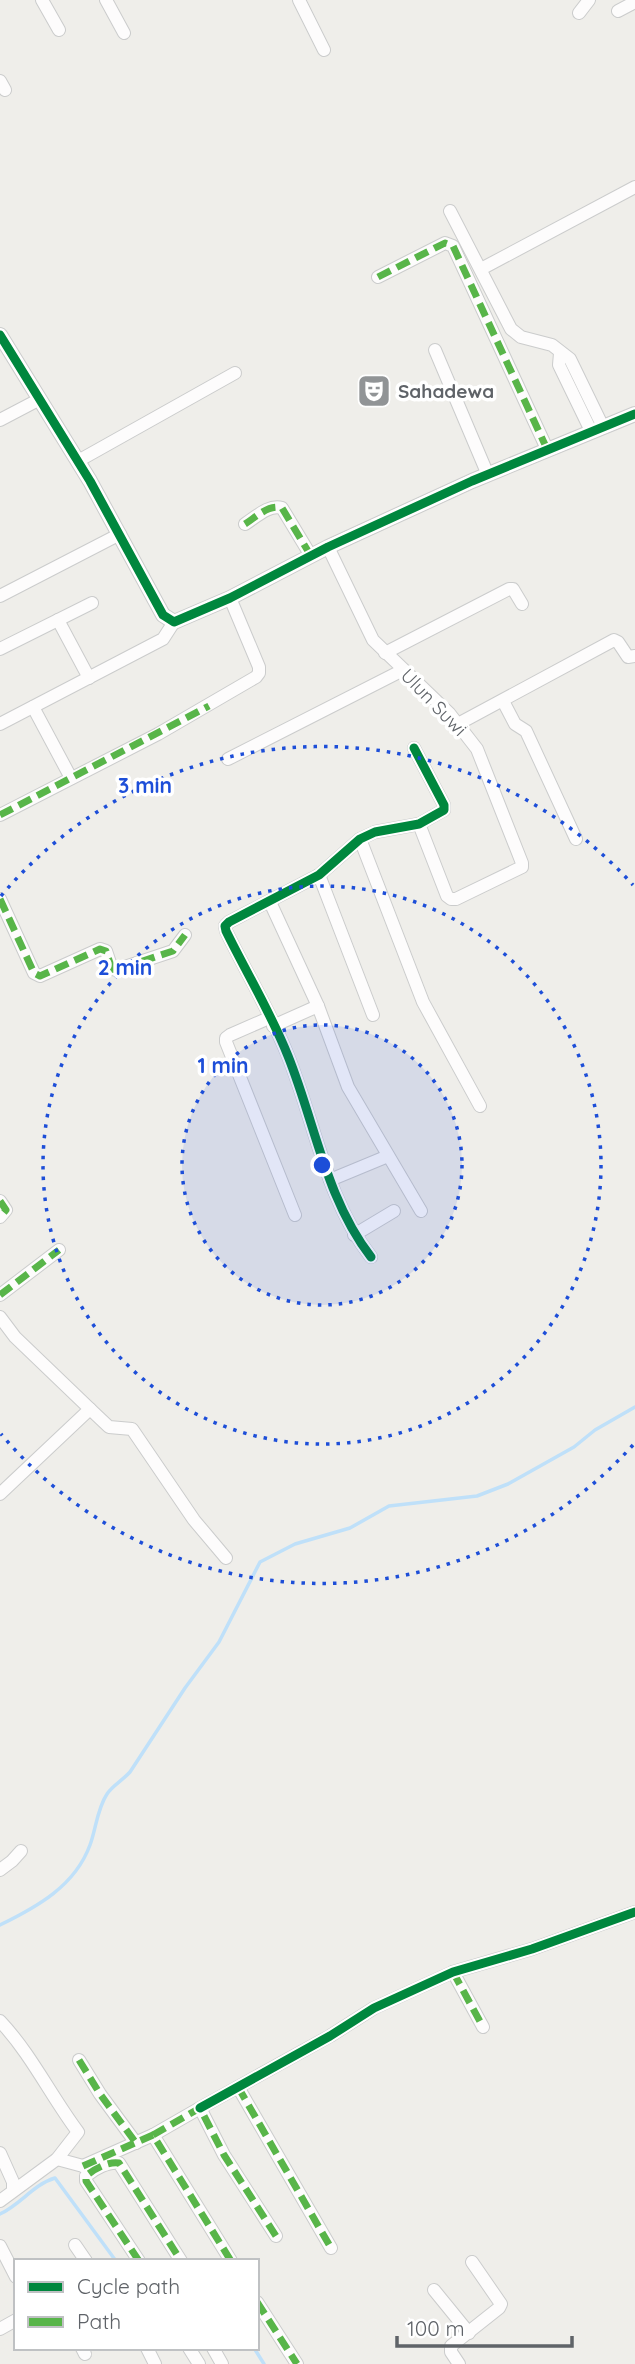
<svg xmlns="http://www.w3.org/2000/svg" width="635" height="2364" font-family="Quicksand,sans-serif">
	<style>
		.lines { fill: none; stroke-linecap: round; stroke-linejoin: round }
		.stream { stroke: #bfe0f9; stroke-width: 3.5 }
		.minor-casing { stroke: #cbcccc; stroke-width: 14 }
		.tertiary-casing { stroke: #cbcccc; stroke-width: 16 }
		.minor { stroke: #fdfcfc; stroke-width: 12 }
		.tertiary { stroke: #fdfcfc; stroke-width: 14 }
		.quiet { stroke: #58b549; stroke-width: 7; stroke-dasharray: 14 7; stroke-linecap: butt }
		.cycleway-casing { stroke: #fff; stroke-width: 13 }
		.cycleway { stroke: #00873e; stroke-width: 9 }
		.ring { fill: none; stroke: #1d4ed8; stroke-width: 3.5; stroke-dasharray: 3.5 7 }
		.labels { text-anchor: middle; stroke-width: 7; stroke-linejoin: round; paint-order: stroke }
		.poi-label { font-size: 19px; font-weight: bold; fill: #5f6368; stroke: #fff; text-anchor: start }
		.street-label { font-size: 19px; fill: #5f6368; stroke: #fff }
		.centre { fill: #1d4ed8; stroke: #fff; stroke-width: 3.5 }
		.ring-label { font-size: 21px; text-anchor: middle; font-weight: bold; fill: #1d4ed8; stroke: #fff; stroke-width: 7; stroke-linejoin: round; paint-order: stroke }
	</style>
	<rect width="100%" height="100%" fill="#efeeea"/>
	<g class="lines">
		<g class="stream">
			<path d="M0,1925C37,1907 75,1886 90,1845C96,1829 97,1809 107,1794C112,1786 123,1780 130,1772L185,1688L219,1642L260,1562L295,1544L350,1528L389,1506L477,1496L508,1484L574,1447L595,1430L635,1407"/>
			<path d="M0,2214C20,2205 34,2184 55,2178L116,2261"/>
			<polyline points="254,2348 264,2364"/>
		</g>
		<defs>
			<g id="minor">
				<polyline points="42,0 59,30"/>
				<polyline points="106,0 124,33"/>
				<polyline points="299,0 324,50"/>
				<polyline points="618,11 635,2"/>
				<polyline points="579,13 589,0"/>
				<polyline points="0,81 5,90"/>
				<polyline points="450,211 511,329 521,337 552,345 570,359 603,427"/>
				<polyline points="481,269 635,187"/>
				<polyline points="378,277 445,243 453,246 547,449"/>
				<polyline points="435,350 488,475"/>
				<polyline points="560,353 559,365 591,431"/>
				<polyline points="0,420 40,399"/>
				<polyline points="78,461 235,373"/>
				<path d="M245,524C256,517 269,504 282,508L311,556"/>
				<polyline points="328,547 373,640 449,713 477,749 522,863 522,867 456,899 451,899 447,896 419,824"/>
				<polyline points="0,596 120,534"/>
				<polyline points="58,620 89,678"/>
				<polyline points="0,649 92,603"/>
				<polyline points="385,653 509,589 513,589 522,604"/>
				<polyline points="503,701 515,724 526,731 576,839"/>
				<polyline points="33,707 71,778"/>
				<polyline points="0,724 163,639 174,622"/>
				<polyline points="458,724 614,640 618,642 628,657 635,656"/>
				<polyline points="228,759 403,670"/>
				<polyline points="0,815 158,734 256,677 259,673 259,667 230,598"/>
				<polyline points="360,839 423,1002 480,1106"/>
				<polyline points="319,875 373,1015"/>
				<polyline points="0,899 34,973 40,976 100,949 106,951 112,969 116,970 173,951 185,935"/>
				<polyline points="270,902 318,1006"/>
				<polyline points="269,1018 230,1035 226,1038 226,1042 295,1215"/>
				<polyline points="273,1026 318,1006 348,1087 421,1211"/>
				<polyline points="330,1180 388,1156"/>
				<polyline points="0,1201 6,1210 0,1217"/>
				<polyline points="354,1235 394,1211"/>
				<path d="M371,1257C326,1199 315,1123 288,1056C271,1013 246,972 226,931L225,926L229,922L319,875L360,839L375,832L419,824L444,810V805L414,748"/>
				<polyline points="0,1295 59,1250"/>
				<polyline points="0,1317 15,1337 90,1409 0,1494"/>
				<polyline points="90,1409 109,1427 132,1429 194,1520 226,1558"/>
				<polyline points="0,1870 12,1861 21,1851"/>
				<polyline points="453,1972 483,2027"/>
				<path d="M0,2021C31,2054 51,2096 78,2132L57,2159L0,2201"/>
				<polyline points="79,2060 100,2094 136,2143"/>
				<polyline points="238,2087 331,2248"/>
				<polyline points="200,2108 330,2036 374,2008 453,1972 532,1949 635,1912"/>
				<polyline points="153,2135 200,2108 224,2155 276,2236"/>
				<polyline points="0,2153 13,2182 13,2190"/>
				<polyline points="57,2159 83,2166 89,2171"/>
				<polyline points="83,2166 153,2135 231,2261"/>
				<polyline points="75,2245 86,2261"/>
				<polyline points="0,2246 16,2277"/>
				<path d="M139,2261L86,2181V2176C94,2169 109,2161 119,2163L181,2261"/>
				<polyline points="434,2290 469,2333"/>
				<polyline points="257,2302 297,2364"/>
				<polyline points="0,2329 16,2320"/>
				<polyline points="82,2348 85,2354"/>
				<polyline points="147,2348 155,2364"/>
				<polyline points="189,2348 199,2364"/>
				<polyline points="213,2348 222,2364"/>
				<polyline points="459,2364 451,2352 451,2346 499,2308 501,2304 472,2262"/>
			</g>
			<polyline id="tertiary" points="0,335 90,481 163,615 174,622 230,598 328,547 472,481 635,414"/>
		</defs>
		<use href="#minor" class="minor-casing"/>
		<use href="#tertiary" class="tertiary-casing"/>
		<use href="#minor" class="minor"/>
		<use href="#tertiary" class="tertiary"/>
		<g class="quiet">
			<polyline points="378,277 445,243 453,246 547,449"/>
			<path d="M245,524C256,517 269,504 282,508L311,556"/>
			<polyline points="0,815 209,706"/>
			<polyline points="0,899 34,973 40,976 100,949 106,951 112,969 116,970 173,951 185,935"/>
			<polyline points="0,1201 6,1210 0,1217"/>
			<polyline points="0,1295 59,1250"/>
			<polyline points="453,1972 483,2027"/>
			<polyline points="79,2060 100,2094 136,2143"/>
			<polyline points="238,2087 331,2248"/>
			<polyline points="153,2135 200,2108 224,2155 276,2236"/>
			<polyline points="83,2166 153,2135 231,2261"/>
			<path d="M139,2261L86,2181V2176C94,2169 109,2161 119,2163L181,2261"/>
			<polyline points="257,2302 297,2364"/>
		</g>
		<defs>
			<g id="cycleway">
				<polyline points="0,335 90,481 163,615 174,622 230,598 328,547 472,481 635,414"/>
				<path d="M371,1257C326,1199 315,1123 288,1056C271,1013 246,972 226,931L225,926L229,922L319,875L360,839L375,832L419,824L444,810V805L414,748"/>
				<polyline points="200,2108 330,2036 374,2008 453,1972 532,1949 635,1912"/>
			</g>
		</defs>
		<use href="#cycleway" class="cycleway-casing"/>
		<use href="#cycleway" class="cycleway"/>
	</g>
	<circle cx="322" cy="1165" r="140" fill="#1d4ed8" fill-opacity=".12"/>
	<g class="ring">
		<circle cx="322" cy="1165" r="140"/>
		<circle cx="322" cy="1165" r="279"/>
		<path d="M633 1445A419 419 0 0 1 1 1434M1 896A419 419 0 0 1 633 885"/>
	</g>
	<defs>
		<symbol id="theatre-square" viewBox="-11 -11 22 22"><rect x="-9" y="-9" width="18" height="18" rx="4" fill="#919496" stroke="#fff"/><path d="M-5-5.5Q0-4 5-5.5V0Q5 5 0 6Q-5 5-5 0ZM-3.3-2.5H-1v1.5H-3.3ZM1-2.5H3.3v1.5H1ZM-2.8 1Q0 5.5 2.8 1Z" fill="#fff"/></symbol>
	</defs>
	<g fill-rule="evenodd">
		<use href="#theatre-square" x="355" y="372" width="38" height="38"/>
	</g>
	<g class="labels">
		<g class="poi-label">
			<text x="398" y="398">Sahadewa</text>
		</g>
		<g class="street-label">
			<text transform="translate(434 702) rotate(46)" y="7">Ulun Suwi</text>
		</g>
	</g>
	<circle cx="322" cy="1165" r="10" class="centre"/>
	<g class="ring-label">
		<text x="145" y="793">3 min</text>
		<text x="125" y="975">2 min</text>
		<text x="223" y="1073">1 min</text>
	</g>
	<rect x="14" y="2259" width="245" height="91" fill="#ffffff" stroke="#bfc1c3" stroke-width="2"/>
	<rect x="28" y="2282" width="35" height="10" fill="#00873e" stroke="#bfc1c3" stroke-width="2"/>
	<text x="77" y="2294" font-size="21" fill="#5f6368">Cycle path</text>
	<rect x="28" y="2317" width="35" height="10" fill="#58b549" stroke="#bfc1c3" stroke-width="2"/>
	<text x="77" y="2329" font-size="21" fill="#5f6368">Path</text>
	<path d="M397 2336v10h175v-10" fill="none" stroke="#5f6368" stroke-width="3.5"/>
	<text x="407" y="2336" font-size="21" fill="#5f6368" stroke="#ffffff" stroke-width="5" paint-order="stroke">100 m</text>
</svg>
